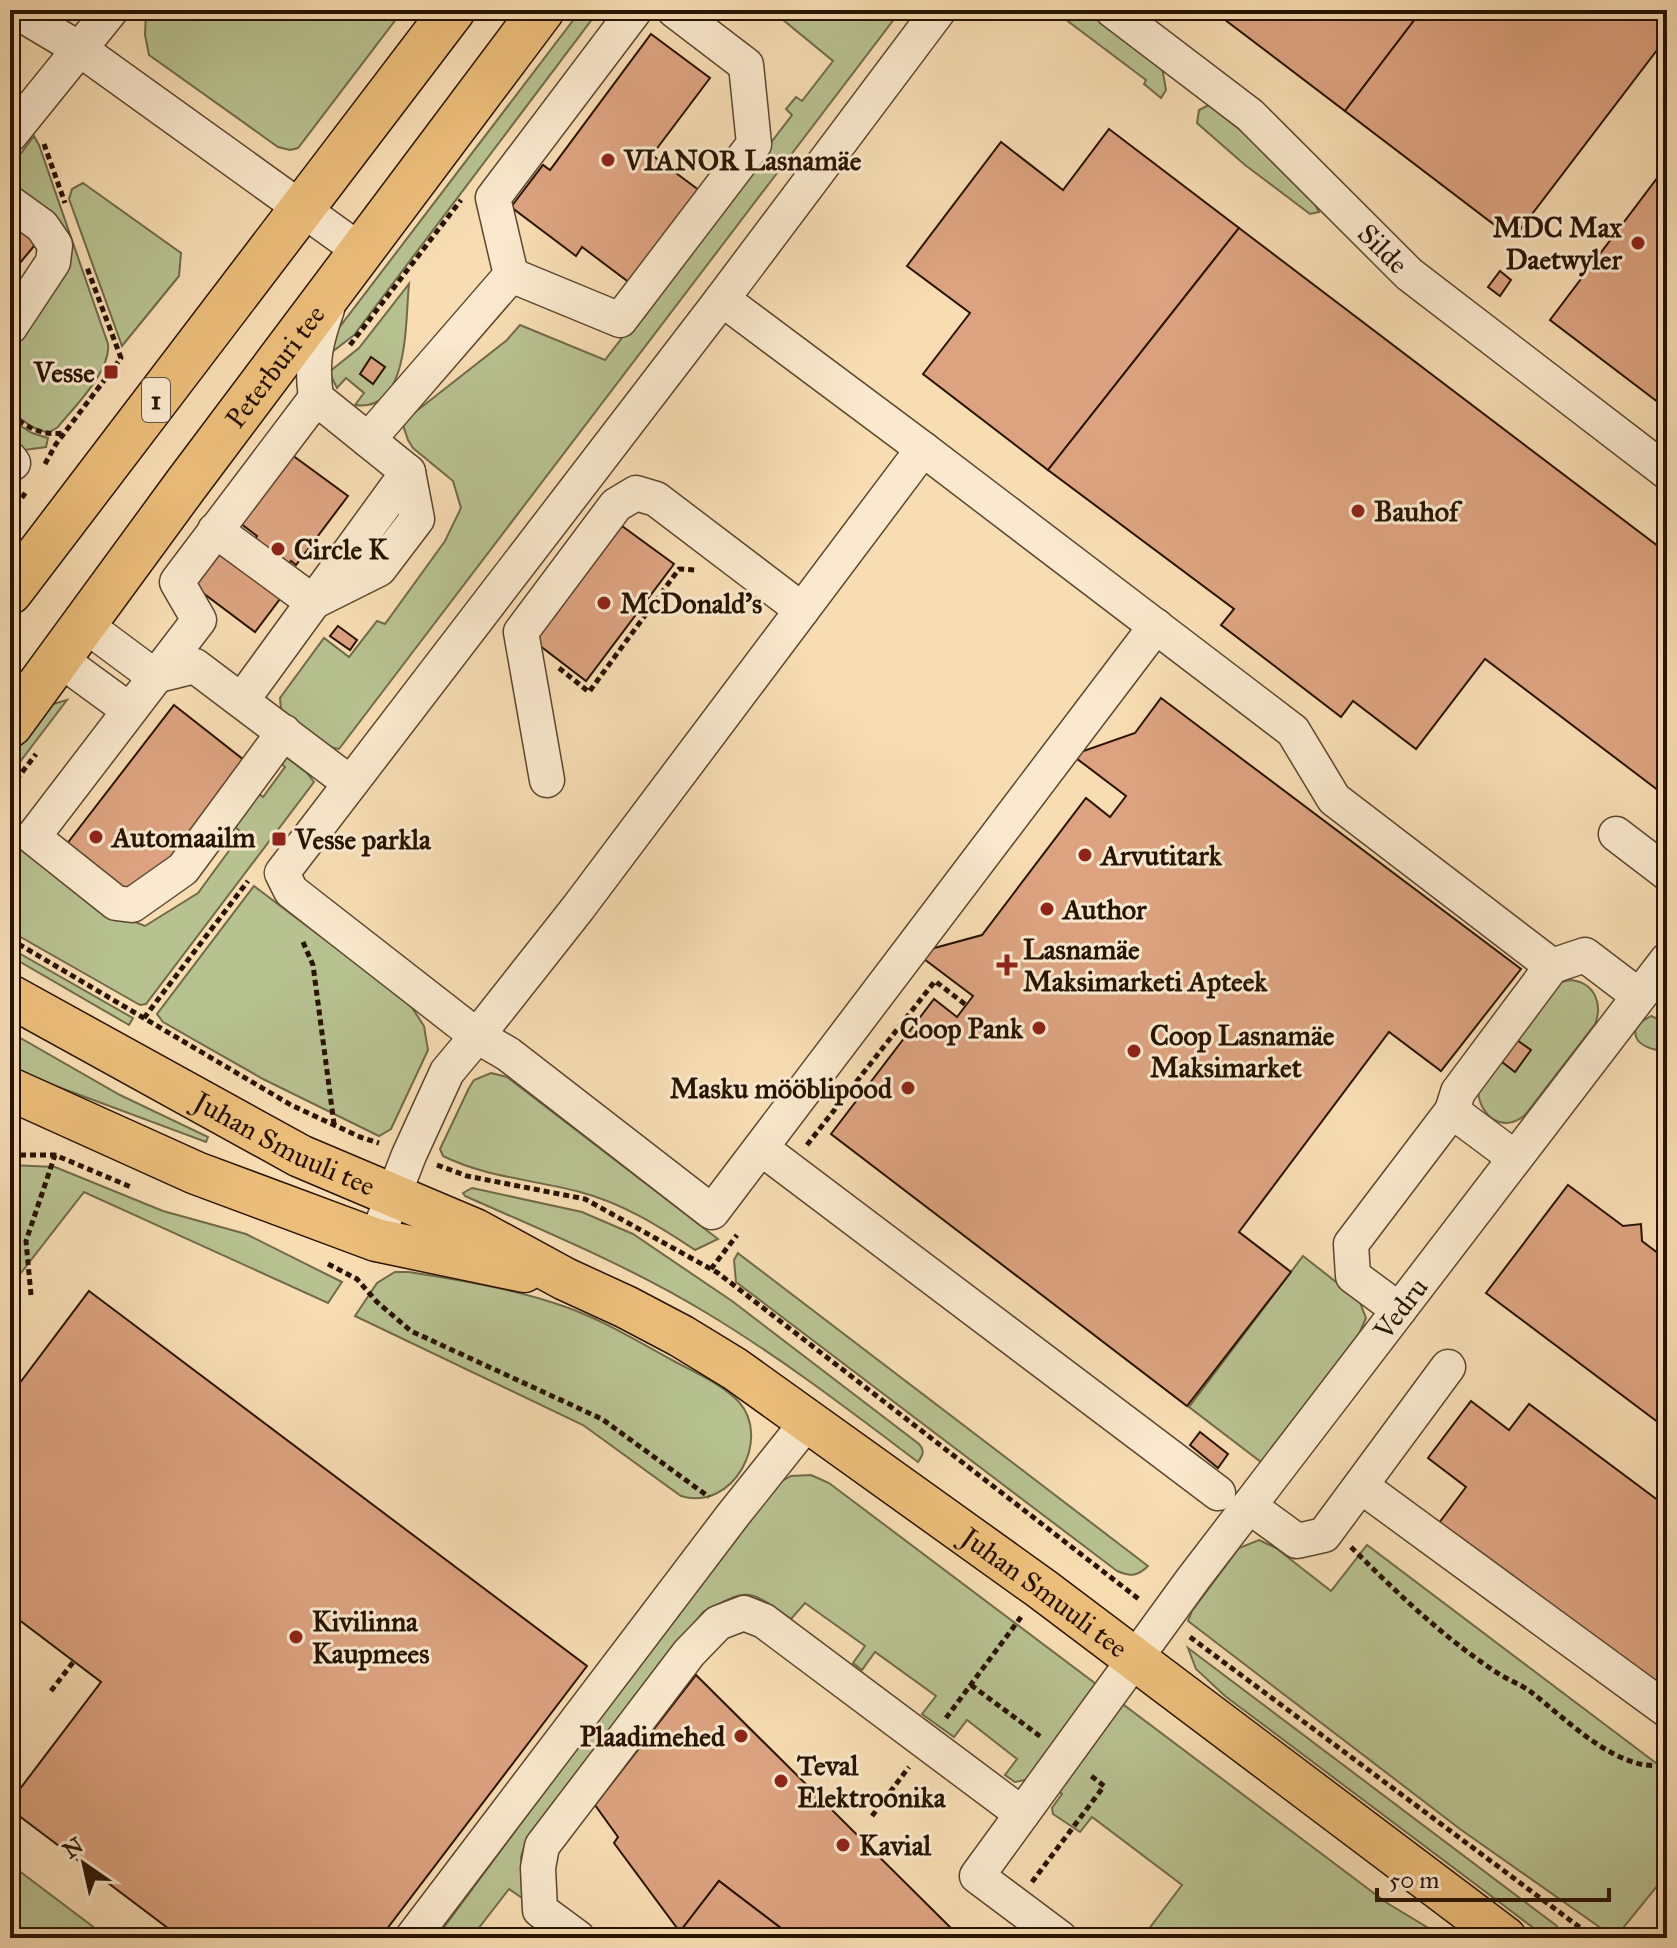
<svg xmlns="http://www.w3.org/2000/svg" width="1677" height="1948" font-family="'IM FELL Great Primer',serif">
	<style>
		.green { fill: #b8c291; stroke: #706a49; stroke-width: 2 }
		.building { fill: #dda380; stroke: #281301; stroke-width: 2 }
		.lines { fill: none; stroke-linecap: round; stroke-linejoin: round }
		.minor-casing { stroke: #5c462e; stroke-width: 37 }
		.major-casing { stroke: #281301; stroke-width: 45 }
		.highway-casing { stroke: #281301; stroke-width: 47 }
		.path { stroke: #281301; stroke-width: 5; stroke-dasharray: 6 4; stroke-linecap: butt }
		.minor { stroke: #fae9ce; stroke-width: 34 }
		.major { stroke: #ecbe7a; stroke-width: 42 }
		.highway { stroke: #ecbe7a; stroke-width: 44 }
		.poi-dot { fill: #8f2418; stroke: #fae9ce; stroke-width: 3 }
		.labels { text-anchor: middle; stroke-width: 6; stroke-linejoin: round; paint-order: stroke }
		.shield { fill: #fae9ce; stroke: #67533e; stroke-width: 2 }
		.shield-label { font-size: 26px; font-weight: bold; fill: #281301 }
		.poi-label { font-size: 28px; font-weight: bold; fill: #281301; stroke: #fae9ce; text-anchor: start }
		.street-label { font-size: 28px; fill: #281301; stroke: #fae9ce }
	</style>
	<rect width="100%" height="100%" fill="#f8ddb3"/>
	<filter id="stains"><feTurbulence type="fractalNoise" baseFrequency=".0025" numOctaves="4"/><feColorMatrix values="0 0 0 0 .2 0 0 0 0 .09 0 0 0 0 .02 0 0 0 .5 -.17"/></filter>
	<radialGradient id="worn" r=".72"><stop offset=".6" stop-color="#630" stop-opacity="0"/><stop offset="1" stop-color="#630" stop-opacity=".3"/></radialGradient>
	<g class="green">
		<polygon points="146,10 403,10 298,148 290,150 278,147 149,55 145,35"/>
		<polygon points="581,10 599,10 354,335 327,356 332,337"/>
		<polygon points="771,10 901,10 339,749 329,747 281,709 280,698 324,638 349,657 377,621 385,624 445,541 461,508 453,481 413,448 408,440 403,425 405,420 507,340 520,325 605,360 792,115 786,109 796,97 802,101 833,61"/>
		<polygon points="1053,10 1088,10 1162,67 1166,90 1161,98 1144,84 1146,80"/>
		<polygon points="1209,105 1254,141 1314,202 1319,212 1310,214 1245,165 1197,123 1199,110"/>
		<path d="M34,136L39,145L108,344C111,371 75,406 58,427L48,433L32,427L10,411V350L71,259V249L10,188V168Z"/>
		<polygon points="83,183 181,253 179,276 122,346 69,199 72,189"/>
		<path d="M409,284C405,321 410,413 355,405L364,393L346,378L337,388L329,372L359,348Z"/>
		<polygon points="10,419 32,433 48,438 46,447 17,451 10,447"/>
		<polygon points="67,700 10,775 10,759 47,711 53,704"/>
		<polygon points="286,757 307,773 314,782 146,1004 140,1005 10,931 10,837 107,911 145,926 198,893 242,833 234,826 258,793 263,797 285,767 281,763"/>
		<polygon points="254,886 409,1003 424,1026 428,1050 391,1129 379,1136 263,1079 163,1022 157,1014"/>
		<polygon points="10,948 133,1018 129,1025 10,956"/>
		<path d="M1571,980C1595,983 1603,1004 1595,1024L1525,1115C1503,1134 1479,1116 1478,1090L1561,982Z"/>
		<path d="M1651,1016L1667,1023V1036L1657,1050C1643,1047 1632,1041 1636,1025Z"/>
		<polygon points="10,1032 120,1095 208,1137 206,1142 10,1069"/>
		<path d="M491,1073L507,1077L718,1239L695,1250C659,1226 622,1203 580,1192C535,1180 485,1177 443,1156L440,1149L469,1088L474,1080Z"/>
		<polygon points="10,1165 55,1167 163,1211 246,1234 342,1282 328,1303 84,1192 10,1287"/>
		<path d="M472,1188L582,1212L633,1234L732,1301L919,1444C925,1451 923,1455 918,1462C849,1410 780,1357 705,1312C629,1266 546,1232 465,1196L463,1193Z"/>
		<path d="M738,1253L739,1254L1148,1566C1138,1576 1131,1577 1117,1571L736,1282L734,1260Z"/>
		<polygon points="1303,1256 1359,1300 1366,1318 1359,1334 1261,1462 1189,1407"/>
		<path d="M395,1272H409C459,1280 509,1288 557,1304C598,1317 635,1340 672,1360C694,1372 722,1384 739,1402C772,1439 733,1512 681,1496L583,1425L355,1316L377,1283Z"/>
		<path d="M811,1475L829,1483L1387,1903L1445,1938H1142L1182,1885L1092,1817L1080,1832L1053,1814L1052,1808L1062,1794L1034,1773L1025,1780L1015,1782L1005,1775L1017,1759L967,1720L954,1737L922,1714L936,1696L875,1652L862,1670L853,1663L865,1646L805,1603L791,1619C748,1589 750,1587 703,1612L525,1845L521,1857L525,1900L509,1889L471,1938H436L734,1536L775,1485L791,1476Z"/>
		<polygon points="1259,1540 1276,1548 1331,1591 1367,1545 1656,1763 1667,1751 1667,1874 1615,1938 1460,1829 1188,1621 1192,1611 1239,1548"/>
		<polygon points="1188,1648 1557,1926 1558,1931 1554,1938 1547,1938 1225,1696 1196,1669"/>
		<polygon points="10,1864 108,1938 10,1938"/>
	</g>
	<g class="building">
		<polygon points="1212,10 1422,10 1345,111"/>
		<polygon points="1422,10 1667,10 1667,37 1513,239 1345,111"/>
		<polygon points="651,34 710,78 652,155 704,194 634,286 582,247 576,256 511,207 543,165 550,170"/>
		<polygon points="1109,129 1239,228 1048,470 923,374 970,313 907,266 1001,142 1063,190"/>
		<polygon points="1667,165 1667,409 1550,320"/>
		<polygon points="18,221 39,240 10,275 10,230"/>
		<polygon points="1239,228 1667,553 1667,797 1485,659 1416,749 1353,701 1341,717 1221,625 1234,609 1048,470"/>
		<polygon points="1500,271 1511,280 1500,296 1488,287"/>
		<polygon points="371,357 385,367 373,384 360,374"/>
		<polygon points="288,452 348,496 296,565 291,561 272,587 283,595 255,632 175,572 203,534 239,561 257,536 236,520"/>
		<polygon points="622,526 674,564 586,681 535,642"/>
		<polygon points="338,626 357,640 350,650 330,636"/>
		<polygon points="1161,698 1521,969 1441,1071 1389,1032 1239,1232 1291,1272 1187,1406 831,1134 934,999 957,1017 973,996 916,953 982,935 1086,798 1110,817 1126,796 1072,755 1135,733"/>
		<polygon points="174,705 249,764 170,865 125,896 66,845"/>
		<polygon points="1517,1040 1531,1050 1515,1072 1502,1062"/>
		<polygon points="1568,1185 1623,1226 1641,1224 1642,1241 1667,1260 1667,1429 1486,1293"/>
		<polygon points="89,1291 587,1666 380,1938 181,1938 10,1809 10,1802 101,1682 10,1613 10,1396"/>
		<polygon points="1471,1401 1509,1430 1529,1404 1667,1507 1667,1688 1664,1692 1439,1523 1466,1487 1428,1458"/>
		<polygon points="1200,1432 1228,1454 1218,1468 1190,1445"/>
		<polygon points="696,1675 961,1938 794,1938 719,1881 680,1932 614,1843 618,1837 595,1805"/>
		<polygon points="719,1881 794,1938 675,1938"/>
	</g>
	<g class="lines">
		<defs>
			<g id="minor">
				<polyline points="14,10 81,50 362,252"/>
				<path id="s1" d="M1112,10L1250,115L1409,274L1667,472"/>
				<polyline points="10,135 111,10"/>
				<polyline points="10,203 42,226 55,245 53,262 10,327"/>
				<polyline points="511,275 620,320 754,144 746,65 674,10"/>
				<polyline points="722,299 923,449 1293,731 1334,799 1552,966 1585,955 1639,996"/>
				<polyline points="368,440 511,275 493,198 635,10"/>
				<polyline points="923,449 578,908 477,1036 508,1054 712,1212 1156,626"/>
				<polyline points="10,459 13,463"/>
				<polyline points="215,530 313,602 379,569 417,519 408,472"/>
				<polyline points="84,624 154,676"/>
				<polyline points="58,658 129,710"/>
				<polyline points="154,676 195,666 350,783"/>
				<path d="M242,700L408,472L316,398C311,361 315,343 327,309"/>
				<polyline points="284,732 183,869 132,905 116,903 33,837 199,620 177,582 316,398"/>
				<polyline points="547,780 521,632 616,505 636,493 656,499 802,610"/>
				<polyline points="1616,834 1667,873"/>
				<polyline points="1452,1111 1458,1092 1552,966"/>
				<polyline points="761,1148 1218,1493"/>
				<polyline points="376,1240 409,1155 447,1072 477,1036 291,891 282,873 722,299 939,10"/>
				<polyline points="1399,1310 1353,1276 1351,1244 1452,1111 1515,1158"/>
				<polyline points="1361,1486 1667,1710"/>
				<polyline points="1249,1506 1297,1541 1324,1535 1448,1367"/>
				<polyline points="412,1938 733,1515 808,1421"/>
				<polyline points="578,1938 540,1910 538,1868 542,1846 689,1653 718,1623 744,1613 764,1621 1022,1814"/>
				<path id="s2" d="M1060,1938L977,1876L1193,1579L1667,960"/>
			</g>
			<g id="major">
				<path id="s3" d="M10,996L300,1156L475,1230L565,1279L626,1307L681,1336L735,1369L1042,1589L1505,1938"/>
				<polyline points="10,1089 196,1173 376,1240 524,1271"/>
			</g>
			<g id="highway">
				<polyline points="10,592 453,10"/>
				<path id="s4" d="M10,725L185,486L542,10"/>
			</g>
		</defs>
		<use href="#minor" class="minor-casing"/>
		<use href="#major" class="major-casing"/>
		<use href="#highway" class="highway-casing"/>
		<g class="path">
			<polyline points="44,144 65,203"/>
			<polyline points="350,345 461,200"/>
			<path d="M10,415C28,427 41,436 63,433"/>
			<polyline points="45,464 56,444 121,358 86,265"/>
			<polyline points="10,514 26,492"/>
			<polyline points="559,668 589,692 679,569 695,570"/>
			<polyline points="10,788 36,754"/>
			<polyline points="10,939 291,1105 360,1137 379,1143"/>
			<polyline points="303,942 313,965 334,1124"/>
			<polyline points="144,1018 248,881"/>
			<polyline points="807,1145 935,981 966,1005"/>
			<polyline points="10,1155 55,1155 131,1187"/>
			<polyline points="437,1165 467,1176 585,1199 718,1273 1140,1600"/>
			<polyline points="328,1264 357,1279 377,1302 411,1331 602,1419 709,1497"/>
			<polyline points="711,1269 737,1235"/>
			<polyline points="31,1295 26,1241 55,1155"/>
			<path d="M1351,1547C1397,1593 1445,1639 1499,1674C1510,1681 1522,1685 1531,1692C1565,1718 1621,1776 1667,1764"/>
			<polyline points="1190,1637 1594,1938"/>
			<polyline points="971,1685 1041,1737"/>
			<polyline points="51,1691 74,1661"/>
			<polyline points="946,1718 1021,1617"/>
			<polyline points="10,1724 20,1732"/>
			<polyline points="872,1816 909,1767"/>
			<polyline points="1032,1882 1104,1786 1090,1775"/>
		</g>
		<use href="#minor" class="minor"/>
		<use href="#major" class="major"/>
		<use href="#highway" class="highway"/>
	</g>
	<g class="poi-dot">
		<circle cx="608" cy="160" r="8"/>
		<circle cx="1638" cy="243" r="8"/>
		<rect x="103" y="364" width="16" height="16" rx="4"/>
		<circle cx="1358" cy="511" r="8"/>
		<circle cx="278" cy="549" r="8"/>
		<circle cx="604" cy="603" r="8"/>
		<circle cx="96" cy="837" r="8"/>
		<rect x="271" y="831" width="16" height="16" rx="4"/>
		<circle cx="1085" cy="855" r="8"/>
		<circle cx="1047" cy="909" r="8"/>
		<path d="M1003 953h8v8h8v8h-8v8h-8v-8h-8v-8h8z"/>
		<circle cx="1039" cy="1028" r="8"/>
		<circle cx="1134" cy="1051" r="8"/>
		<circle cx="908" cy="1088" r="8"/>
		<circle cx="296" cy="1637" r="8"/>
		<circle cx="741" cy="1736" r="8"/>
		<circle cx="781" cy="1781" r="8"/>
		<circle cx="843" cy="1845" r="8"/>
	</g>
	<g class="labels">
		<rect class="shield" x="142" y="378" width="28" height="44" rx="6"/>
		<g class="shield-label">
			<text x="156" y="409">1</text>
		</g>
		<g class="poi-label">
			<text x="624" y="170">VIANOR Lasnamäe</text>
			<text x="1622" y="237" text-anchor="end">MDC Max<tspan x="1622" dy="32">Daetwyler</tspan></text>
			<text x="95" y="382" text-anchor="end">Vesse</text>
			<text x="1374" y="521">Bauhof</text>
			<text x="294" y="559">Circle K</text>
			<text x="620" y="613">McDonald's</text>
			<text x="112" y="847">Automaailm</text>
			<text x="295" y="849">Vesse parkla</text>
			<text x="1101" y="865">Arvutitark</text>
			<text x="1063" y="919">Author</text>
			<text x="1023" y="959">Lasnamäe<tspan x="1023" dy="32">Maksimarketi Apteek</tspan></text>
			<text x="1023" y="1038" text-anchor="end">Coop Pank</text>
			<text x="1150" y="1045">Coop Lasnamäe<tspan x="1150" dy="32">Maksimarket</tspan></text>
			<text x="892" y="1098" text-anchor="end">Masku mööblipood</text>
			<text x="312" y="1631">Kivilinna<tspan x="312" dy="32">Kaupmees</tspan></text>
			<text x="725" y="1746" text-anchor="end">Plaadimehed</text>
			<text x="797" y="1775">Teval<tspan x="797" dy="32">Elektroonika</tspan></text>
			<text x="859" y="1855">Kavial</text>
		</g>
		<g class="street-label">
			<text dy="10" stroke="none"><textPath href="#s1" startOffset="362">Silde</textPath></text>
			<text dy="10" stroke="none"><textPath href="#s4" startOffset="446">Peterburi tee</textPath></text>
			<text dy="10" stroke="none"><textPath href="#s3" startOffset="312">Juhan Smuuli tee</textPath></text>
			<text dy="10" stroke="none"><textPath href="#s2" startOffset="812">Vedru</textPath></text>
			<text dy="10" stroke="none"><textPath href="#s3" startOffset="1198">Juhan Smuuli tee</textPath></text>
		</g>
	</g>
	<rect width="1677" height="1948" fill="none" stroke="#f8ddb3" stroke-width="40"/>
	<rect x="12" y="12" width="1653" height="1924" fill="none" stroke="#281301" stroke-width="4"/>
	<rect x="20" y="20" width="1637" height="1908" fill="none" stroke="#281301" stroke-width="2"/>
	<g transform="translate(84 1864) rotate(326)" stroke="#fae9ce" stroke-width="6" paint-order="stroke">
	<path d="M0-6L14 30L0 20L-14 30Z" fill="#281301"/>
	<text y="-12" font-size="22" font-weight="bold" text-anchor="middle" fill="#281301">N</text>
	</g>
	<path d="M1377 1888v12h232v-12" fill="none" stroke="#281301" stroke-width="4"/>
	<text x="1389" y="1888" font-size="24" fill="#281301" stroke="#fae9ce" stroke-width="6" paint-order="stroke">50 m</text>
	<rect width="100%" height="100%" filter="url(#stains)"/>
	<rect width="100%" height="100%" fill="url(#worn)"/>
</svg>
